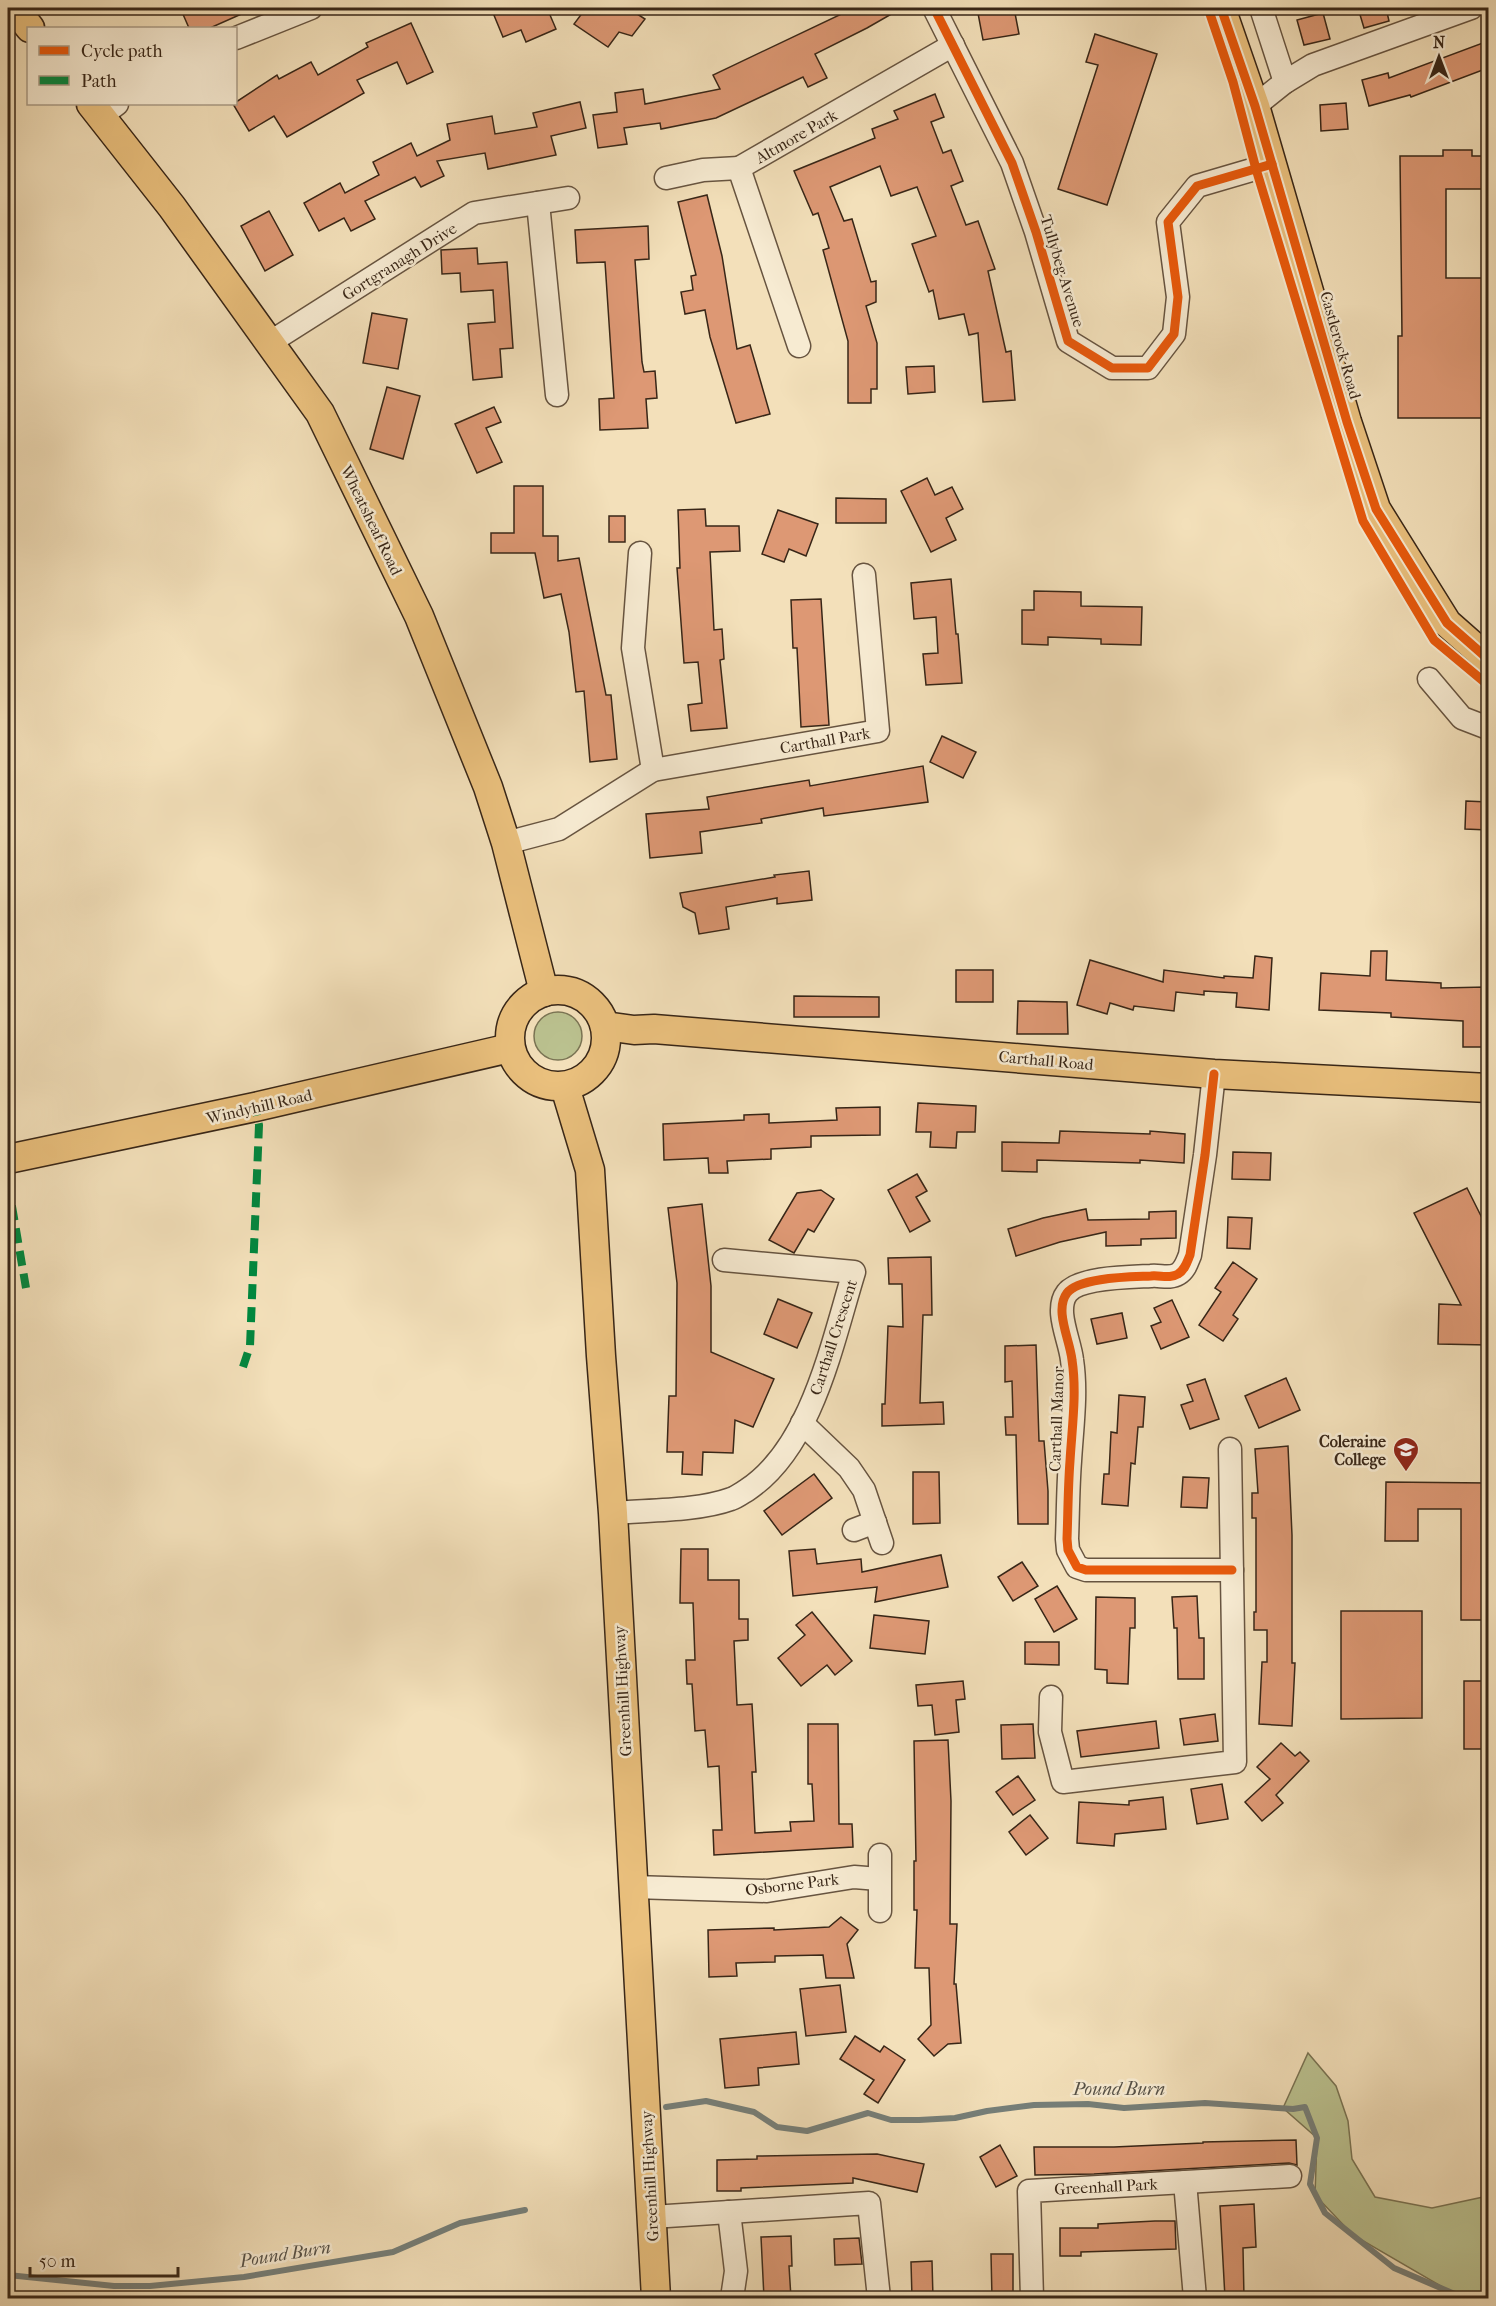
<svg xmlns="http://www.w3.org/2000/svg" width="1496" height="2306" font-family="'IM FELL French Canon',serif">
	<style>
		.green { fill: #bbc290; stroke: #7a7454; stroke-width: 1.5 }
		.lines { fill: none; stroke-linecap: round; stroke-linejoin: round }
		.stream { stroke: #767f79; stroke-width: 6 }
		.building { fill: #dd9874; stroke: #382617; stroke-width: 1.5 }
		.minor-casing { stroke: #675440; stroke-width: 25 }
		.major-casing { stroke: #382617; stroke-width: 31 }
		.minor { stroke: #f7ebd2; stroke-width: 22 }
		.major { stroke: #eac07d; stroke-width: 28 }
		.quiet { stroke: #00873e; stroke-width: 8; stroke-dasharray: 15 8; stroke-linecap: butt }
		.cycleway-casing { stroke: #f7ebd2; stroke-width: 13 }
		.cycleway { stroke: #e8590c; stroke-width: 9 }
		.labels { text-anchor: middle; stroke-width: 5; stroke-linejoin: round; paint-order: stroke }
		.street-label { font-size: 16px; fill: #382617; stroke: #f7ebd2 }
		.poi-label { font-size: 16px; font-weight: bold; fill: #382617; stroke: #f7ebd2; text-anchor: end }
		.water-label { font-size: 18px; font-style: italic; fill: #575248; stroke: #f7ebd2 }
	</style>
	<rect width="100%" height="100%" fill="#f3e0ba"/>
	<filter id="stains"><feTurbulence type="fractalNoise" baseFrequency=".00333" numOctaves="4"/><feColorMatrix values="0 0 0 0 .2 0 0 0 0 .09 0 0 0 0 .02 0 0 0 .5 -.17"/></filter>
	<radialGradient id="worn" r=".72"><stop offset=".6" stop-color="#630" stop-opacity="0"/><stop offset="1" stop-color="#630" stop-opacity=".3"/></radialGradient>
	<g class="green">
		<circle cx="558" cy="1036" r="24"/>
		<polygon points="1308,2053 1336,2086 1348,2121 1352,2159 1375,2197 1432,2208 1488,2196 1488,2298 1458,2296 1353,2235 1315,2195 1317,2138 1283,2108"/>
	</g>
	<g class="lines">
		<g class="stream">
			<polyline points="666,2107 706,2101 754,2112 777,2127 807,2131 868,2113 891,2120 919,2120 955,2118 987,2111 1034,2105 1088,2104 1124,2108 1205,2103 1293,2109 1305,2107 1317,2138 1310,2184 1325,2213 1394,2268 1464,2298"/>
			<polyline points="8,2275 114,2286 150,2286 244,2277 393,2252 460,2223 525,2210"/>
		</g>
	</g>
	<g class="building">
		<polygon points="192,8 255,8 210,28 189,28 182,12"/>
		<polygon points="491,8 547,8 556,29 526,42 521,30 503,37"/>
		<polygon points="586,8 628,8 645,19 632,36 619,32 608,47 574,24"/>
		<polygon points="854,8 902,8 867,28 815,54 827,78 808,87 803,77 716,118 661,129 660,123 624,128 627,144 598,148 593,115 617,112 615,93 643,89 645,104 720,89 713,75"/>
		<polygon points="977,8 1014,8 1019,34 983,40"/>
		<polygon points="1358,8 1386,8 1389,21 1364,28"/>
		<polygon points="1323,13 1330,39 1304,45 1297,20"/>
		<polygon points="411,23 433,72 407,84 397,62 357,80 364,93 287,137 274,116 249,131 233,104 277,75 279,79 311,62 318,75 368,47 366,43"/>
		<polygon points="1095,34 1157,54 1107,205 1058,189 1098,65 1086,62"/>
		<polygon points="1488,41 1488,68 1411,97 1410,95 1369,106 1362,80 1388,73 1389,78"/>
		<polygon points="935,94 944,117 931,122 943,153 951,150 963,181 951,186 966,225 978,221 995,269 988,271 1006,352 1011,351 1015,400 983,402 978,333 969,335 964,314 939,319 933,290 929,292 912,244 936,236 917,187 891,196 880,166 830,187 844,221 852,219 871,282 876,281 876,302 866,306 877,343 877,389 871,389 871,403 848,403 848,341 823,250 829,248 818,213 813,215 794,171 875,138 872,129 898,119 894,111"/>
		<polygon points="580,102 586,128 551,136 556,155 488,169 485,153 437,161 444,176 421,187 415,177 365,201 375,219 351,231 344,218 319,231 304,203 340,183 345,193 379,175 373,162 411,143 417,156 450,140 447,124 492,116 495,134 537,127 533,113"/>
		<polygon points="1346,103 1348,129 1321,131 1320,105"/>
		<polygon points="1443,150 1472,150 1472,156 1488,156 1488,189 1446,189 1446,278 1488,278 1488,418 1398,418 1398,336 1402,336 1400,156 1443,156"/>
		<polygon points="707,195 722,256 737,349 750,345 770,414 736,423 710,337 705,310 685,314 681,292 693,290 691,276 696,275 678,202"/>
		<polygon points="269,211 293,255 265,271 241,226"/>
		<polygon points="648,226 649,259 635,260 642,362 644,372 655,371 657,398 646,399 648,428 600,430 599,399 614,398 605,262 577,263 575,230"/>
		<polygon points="477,248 478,264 507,262 513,348 500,349 502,377 473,380 468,324 495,322 493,290 461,292 460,273 442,274 441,250"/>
		<polygon points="372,313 407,319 398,369 363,363"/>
		<polygon points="934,366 935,392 908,394 906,367"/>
		<polygon points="387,387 420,396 403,459 370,449"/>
		<polygon points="494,407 501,422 486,428 502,462 477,473 455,424"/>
		<polygon points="927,478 935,495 952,487 963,509 946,518 956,540 931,552 901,491"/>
		<polygon points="514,486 543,486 543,536 558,536 558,561 579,558 606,695 611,695 617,759 590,762 584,691 576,692 569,632 561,594 544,598 535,553 491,553 491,533 514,533"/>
		<polygon points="836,498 886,499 886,523 836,523"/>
		<polygon points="705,509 706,526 739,526 740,551 710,552 714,630 722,629 724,659 720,660 727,728 691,731 688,705 702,703 698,662 684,663 677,568 680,568 678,510"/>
		<polygon points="778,510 818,524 806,556 789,549 784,562 762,554"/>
		<rect x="609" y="516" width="16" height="26"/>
		<polygon points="951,579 956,634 958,634 962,683 926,685 923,654 938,653 936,617 914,619 911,583"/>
		<polygon points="1034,591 1081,592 1081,606 1142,607 1141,645 1101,644 1101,639 1048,637 1048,645 1022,644 1022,610 1034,610"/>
		<polygon points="821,599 829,725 801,727 797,648 793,648 791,600"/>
		<polygon points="942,736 976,752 963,778 930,762"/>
		<polygon points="923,766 928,802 824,816 823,808 761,819 762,823 700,832 702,853 650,858 646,814 709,809 707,797 809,780 810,786"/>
		<polygon points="1466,801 1488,802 1488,830 1465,829"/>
		<polygon points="809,871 812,900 777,904 777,898 726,907 729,929 699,934 695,913 683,907 680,893 775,877 774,875"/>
		<polygon points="1371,951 1387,951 1386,980 1441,983 1441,988 1486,987 1488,1047 1463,1047 1463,1021 1391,1017 1391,1013 1319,1010 1321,973 1370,976"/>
		<polygon points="1255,956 1272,958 1269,1010 1236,1007 1237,993 1204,991 1204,995 1176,992 1174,1011 1134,1006 1133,1010 1110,1003 1107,1014 1077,1005 1090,960 1163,982 1164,970 1224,978 1224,976 1253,978"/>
		<rect x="956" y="970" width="37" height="32"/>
		<polygon points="794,996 879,997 879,1017 794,1017"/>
		<polygon points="1018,1001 1067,1002 1068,1034 1017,1034"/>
		<polygon points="918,1103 976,1106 975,1132 957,1132 956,1148 930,1147 931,1132 916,1132"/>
		<polygon points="880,1107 880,1135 811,1136 811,1147 771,1149 771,1159 727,1161 728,1173 709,1173 708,1158 664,1160 663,1124 744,1120 744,1115 769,1114 769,1123 837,1120 836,1108"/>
		<polygon points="1060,1131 1150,1134 1150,1131 1185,1134 1184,1163 1140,1160 1140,1163 1037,1160 1037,1172 1002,1171 1002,1142 1059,1143"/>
		<polygon points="1233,1152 1271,1153 1270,1180 1232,1179"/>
		<polygon points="917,1174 927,1191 916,1197 930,1221 910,1232 888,1190"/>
		<polygon points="1467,1188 1488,1230 1488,1345 1438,1344 1439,1304 1461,1305 1414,1213"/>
		<polygon points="821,1190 834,1199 814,1232 808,1229 794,1253 769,1240 797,1193"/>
		<polygon points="702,1204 711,1286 711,1352 774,1379 753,1427 735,1420 733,1453 703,1452 702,1475 682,1474 683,1452 667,1452 669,1396 676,1396 677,1283 668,1208"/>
		<polygon points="1086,1209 1088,1220 1149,1219 1149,1212 1176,1211 1176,1238 1141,1239 1141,1245 1106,1246 1106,1232 1060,1242 1016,1256 1008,1229 1043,1218"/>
		<polygon points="1228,1217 1252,1218 1250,1249 1227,1248"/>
		<polygon points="931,1257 932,1315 923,1315 920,1403 943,1402 944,1424 882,1426 882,1404 885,1404 888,1326 903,1327 902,1284 889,1284 888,1258"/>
		<polygon points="1233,1262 1257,1279 1233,1315 1238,1319 1223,1341 1199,1325 1221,1292 1215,1288"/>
		<polygon points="778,1299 812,1313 797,1348 764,1334"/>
		<polygon points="1172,1300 1189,1337 1161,1349 1151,1326 1161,1322 1154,1308"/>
		<polygon points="1122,1313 1127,1338 1097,1344 1091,1319"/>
		<polygon points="1036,1345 1039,1441 1044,1441 1048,1491 1048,1524 1018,1524 1016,1435 1006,1435 1005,1417 1013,1417 1012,1381 1005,1382 1005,1346"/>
		<polygon points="1286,1378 1300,1410 1259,1428 1245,1396"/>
		<polygon points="1205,1379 1219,1419 1190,1429 1181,1405 1193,1401 1187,1385"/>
		<polygon points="1119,1395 1145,1397 1143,1427 1138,1427 1135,1464 1131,1463 1128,1506 1102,1504 1104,1474 1109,1474 1111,1432 1117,1433"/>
		<polygon points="1288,1446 1292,1535 1292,1663 1295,1663 1292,1726 1259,1724 1262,1662 1267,1662 1267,1630 1254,1630 1254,1612 1256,1612 1256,1518 1252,1518 1252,1493 1258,1493 1255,1449"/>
		<polygon points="913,1472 939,1472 940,1523 913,1524"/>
		<polygon points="814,1474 832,1498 782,1535 764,1511"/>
		<polygon points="1183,1477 1209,1478 1207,1508 1181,1507"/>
		<polygon points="1386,1482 1488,1483 1488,1620 1461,1620 1461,1509 1418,1509 1418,1541 1385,1541"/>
		<polygon points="681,1549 708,1549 708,1580 739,1580 739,1619 748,1619 748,1640 734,1641 737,1705 752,1704 756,1772 752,1772 755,1833 791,1831 790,1822 814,1821 812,1784 808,1784 808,1724 838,1724 839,1824 852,1824 853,1847 714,1855 713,1830 722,1830 719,1766 708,1767 705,1730 695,1731 692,1684 687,1684 686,1660 695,1660 693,1603 680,1603"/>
		<polygon points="815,1549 817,1564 861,1559 862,1572 941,1555 948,1587 875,1602 877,1587 793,1596 789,1551"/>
		<polygon points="1022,1562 1038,1586 1013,1601 998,1577"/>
		<polygon points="1057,1586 1077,1619 1054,1632 1035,1599"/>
		<polygon points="1197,1596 1199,1638 1204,1638 1204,1679 1178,1679 1177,1628 1174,1628 1172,1597"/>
		<polygon points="1096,1597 1135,1598 1135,1628 1130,1628 1128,1684 1107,1683 1107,1670 1095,1669"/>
		<polygon points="1341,1611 1422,1611 1422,1718 1341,1719"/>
		<polygon points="812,1612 852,1661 835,1675 827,1665 801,1686 778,1658 805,1635 796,1625"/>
		<polygon points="874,1615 929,1621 925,1654 870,1648"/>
		<polygon points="1025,1642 1059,1642 1059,1665 1025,1664"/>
		<polygon points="963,1681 965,1699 956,1700 959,1732 935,1735 932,1705 918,1706 916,1685"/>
		<rect x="1464" y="1681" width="24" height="68"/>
		<polygon points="1215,1714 1218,1741 1184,1745 1180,1719"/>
		<polygon points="1156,1721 1159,1748 1081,1757 1077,1731"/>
		<polygon points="1033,1724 1035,1758 1002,1759 1001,1725"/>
		<polygon points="948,1740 951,1801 950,1924 957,1924 954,1984 956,1984 961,2043 948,2044 934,2056 918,2039 931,2025 929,1968 915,1968 917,1910 914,1910 914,1861 916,1861 914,1741"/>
		<polygon points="1281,1743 1295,1756 1300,1752 1309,1761 1276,1795 1283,1803 1262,1821 1245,1802 1270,1779 1257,1767"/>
		<polygon points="1018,1776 1035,1800 1013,1815 996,1792"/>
		<polygon points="1222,1784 1228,1819 1197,1824 1191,1789"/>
		<polygon points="1163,1797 1166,1829 1115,1834 1114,1846 1077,1843 1079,1802 1129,1805 1129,1801"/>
		<polygon points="1030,1815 1048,1838 1026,1855 1009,1832"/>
		<polygon points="841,1917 858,1930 847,1944 854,1978 826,1978 823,1955 775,1956 775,1962 736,1963 737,1976 709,1977 708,1930 774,1928 774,1930 829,1927"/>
		<polygon points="840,1985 846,2032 806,2036 800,1989"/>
		<polygon points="796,2032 799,2064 758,2068 759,2085 725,2088 720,2039"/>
		<polygon points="855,2036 880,2052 884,2046 905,2060 878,2103 864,2094 874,2080 840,2059"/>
		<polygon points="1296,2140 1297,2165 1289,2163 1094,2174 1035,2175 1034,2147 1114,2147 1203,2143 1203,2142"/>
		<polygon points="1000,2145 1017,2176 996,2187 980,2157"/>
		<polygon points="877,2154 924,2164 917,2192 853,2178 853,2183 741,2188 741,2191 717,2191 717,2160 757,2159 757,2156"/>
		<polygon points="1254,2204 1256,2247 1243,2248 1244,2298 1225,2298 1220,2206"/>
		<polygon points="1155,2221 1175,2221 1176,2249 1081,2252 1081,2256 1060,2256 1060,2228 1098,2228 1098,2224"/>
		<polygon points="791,2236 792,2266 789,2266 791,2298 764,2298 761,2237"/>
		<polygon points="859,2238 862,2264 835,2265 834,2239"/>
		<polygon points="991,2254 1013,2254 1013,2298 992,2298"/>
		<polygon points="932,2261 933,2298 912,2298 911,2262"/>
	</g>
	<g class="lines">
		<defs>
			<g id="minor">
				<polyline points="934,8 1012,163 1036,232 1068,341 1112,368 1148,368 1174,334 1178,297 1168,222 1197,186 1272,164"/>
				<polyline points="1261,8 1285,82"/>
				<polyline points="236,38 311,8"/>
				<polyline points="1255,106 1285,82 1313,65 1471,8"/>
				<polyline points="101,116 117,104"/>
				<polyline points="666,178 703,170 739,168"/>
				<polyline points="538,203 557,395"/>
				<polyline points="269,343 474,213 568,198"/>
				<polyline points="799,346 739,168 953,45"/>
				<polyline points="640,553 633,648 653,770"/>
				<polyline points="1429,679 1462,718 1488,728"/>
				<polyline points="506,843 559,829 653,770 878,731 864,575"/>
				<path d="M1214,1074L1205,1155L1190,1255C1187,1262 1185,1270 1178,1274C1170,1279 1160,1275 1151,1276C1132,1277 1079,1277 1067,1293C1054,1310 1070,1340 1072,1360C1077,1393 1072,1427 1070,1461C1068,1487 1068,1513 1067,1539L1068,1550L1077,1567L1086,1570H1232"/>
				<polyline points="802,1423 849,1468 864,1490 882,1543"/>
				<path d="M613,1513C648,1510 698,1511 731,1499C737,1497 742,1493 747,1490C812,1447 832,1343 854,1272L724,1260"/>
				<polyline points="854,1530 875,1522"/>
				<polyline points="1051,1697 1050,1732 1063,1782 1235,1762 1230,1449"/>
				<polyline points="880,1855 880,1911"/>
				<polyline points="633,1887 767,1891 854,1877 879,1879"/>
				<polyline points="1185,2182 1195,2298"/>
				<polyline points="729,2212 736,2271 732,2298"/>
				<polyline points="652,2217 869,2203 879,2298"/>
				<polyline points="1032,2298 1029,2191 1290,2176"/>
			</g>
			<g id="major">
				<polyline points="14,8 30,28"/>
				<polyline points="1221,8 1255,106 1347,422 1376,509 1447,623 1488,659"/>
				<polyline points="91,104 172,207 320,413 419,616 488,787 506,843 544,992"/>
				<circle cx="558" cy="1038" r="48"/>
				<polyline points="605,1026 634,1030 654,1029 1214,1074 1488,1088"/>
				<polyline points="565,1087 590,1170 601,1356 613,1513 656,2298"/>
				<polyline points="8,1159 255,1107 510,1048"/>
			</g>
		</defs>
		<use href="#minor" class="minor-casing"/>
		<use href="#major" class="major-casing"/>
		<use href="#minor" class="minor"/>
		<use href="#major" class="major"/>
		<g class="quiet">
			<polyline points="8,1183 26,1288"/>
			<polyline points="243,1367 250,1346 259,1125 255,1107"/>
		</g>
		<defs>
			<g id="cycleway">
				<polyline points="934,8 1012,163 1036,232 1068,341 1112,368 1148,368 1174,334 1178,297 1168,222 1197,186 1272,164"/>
				<polyline points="1208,8 1233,82 1256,169 1363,521 1434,640 1488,685"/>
				<polyline points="1221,8 1255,106 1347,422 1376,509 1447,623 1488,659"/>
				<path d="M1214,1074L1205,1155L1190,1255C1187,1262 1185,1270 1178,1274C1170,1279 1160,1275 1151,1276C1132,1277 1079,1277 1067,1293C1054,1310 1070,1340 1072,1360C1077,1393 1072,1427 1070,1461C1068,1487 1068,1513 1067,1539L1068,1550L1077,1567L1086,1570H1232"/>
			</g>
		</defs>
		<use href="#cycleway" class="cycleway-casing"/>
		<use href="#cycleway" class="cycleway"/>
	</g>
	<defs>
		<symbol id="school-pin" viewBox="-11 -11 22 30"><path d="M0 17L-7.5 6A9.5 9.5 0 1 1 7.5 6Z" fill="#8f2418" stroke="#f7ebd2"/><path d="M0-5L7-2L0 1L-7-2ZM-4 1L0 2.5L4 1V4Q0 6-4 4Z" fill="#fff"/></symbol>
	</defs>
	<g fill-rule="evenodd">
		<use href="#school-pin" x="1391" y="1435" width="30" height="40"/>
	</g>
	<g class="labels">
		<g class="street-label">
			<text transform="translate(796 136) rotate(-30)" y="6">Altmore Park</text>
			<text transform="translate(399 261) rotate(-32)" y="6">Gortgranagh Drive</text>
			<text transform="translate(1063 271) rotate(73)" y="6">Tullybeg Avenue</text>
			<text transform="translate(1341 345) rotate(74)" y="6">Castlerock Road</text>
			<text transform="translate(372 520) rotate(64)" y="6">Wheatsheaf Road</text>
			<text transform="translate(825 740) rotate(-10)" y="6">Carthall Park</text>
			<text transform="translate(1046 1060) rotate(5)" y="6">Carthall Road</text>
			<text transform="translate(259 1106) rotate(-13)" y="6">Windyhill Road</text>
			<text transform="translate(833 1337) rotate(-72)" y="6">Carthall Crescent</text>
			<text transform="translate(1056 1419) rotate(-88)" y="6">Carthall Manor</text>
			<text transform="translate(622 1691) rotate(-93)" y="6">Greenhill Highway</text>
			<text transform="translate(792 1884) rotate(-7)" y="6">Osborne Park</text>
			<text transform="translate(649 2176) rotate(-93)" y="6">Greenhill Highway</text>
			<text transform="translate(1106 2186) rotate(-3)" y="6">Greenhall Park</text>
		</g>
		<g class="poi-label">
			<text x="1386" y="1447">Coleraine<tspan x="1386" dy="18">College</tspan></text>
		</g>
		<g class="water-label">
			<text x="1119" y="2095">Pound Burn</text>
			<text transform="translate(285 2254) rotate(-9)" y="6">Pound Burn</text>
		</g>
	</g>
	<rect width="1496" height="2306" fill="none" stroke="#f3e0ba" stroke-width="30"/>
	<rect x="9" y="9" width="1478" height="2288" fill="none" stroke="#382617" stroke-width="3"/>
	<rect x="15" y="15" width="1466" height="2276" fill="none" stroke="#382617" stroke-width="1.5"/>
	<rect x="27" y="27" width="210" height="78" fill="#f7ebd2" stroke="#ab9c87" stroke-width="1.5"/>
	<rect x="39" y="46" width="30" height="9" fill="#e8590c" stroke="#ab9c87" stroke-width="1.5"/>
	<text x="81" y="57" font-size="18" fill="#382617">Cycle path</text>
	<rect x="39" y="76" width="30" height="9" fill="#00873e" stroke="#ab9c87" stroke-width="1.5"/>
	<text x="81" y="87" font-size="18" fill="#382617">Path</text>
	<g transform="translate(1439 57)" stroke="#f7ebd2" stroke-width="4.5" paint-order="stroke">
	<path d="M0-4.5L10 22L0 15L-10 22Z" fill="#382617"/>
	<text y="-9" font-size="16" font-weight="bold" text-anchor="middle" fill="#382617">N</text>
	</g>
	<path d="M30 2267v9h148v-9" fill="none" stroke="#382617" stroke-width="3"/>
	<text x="39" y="2267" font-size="18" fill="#382617" stroke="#f7ebd2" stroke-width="4.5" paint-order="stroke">50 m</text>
	<rect width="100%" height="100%" filter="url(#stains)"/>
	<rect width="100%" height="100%" fill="url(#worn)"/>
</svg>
